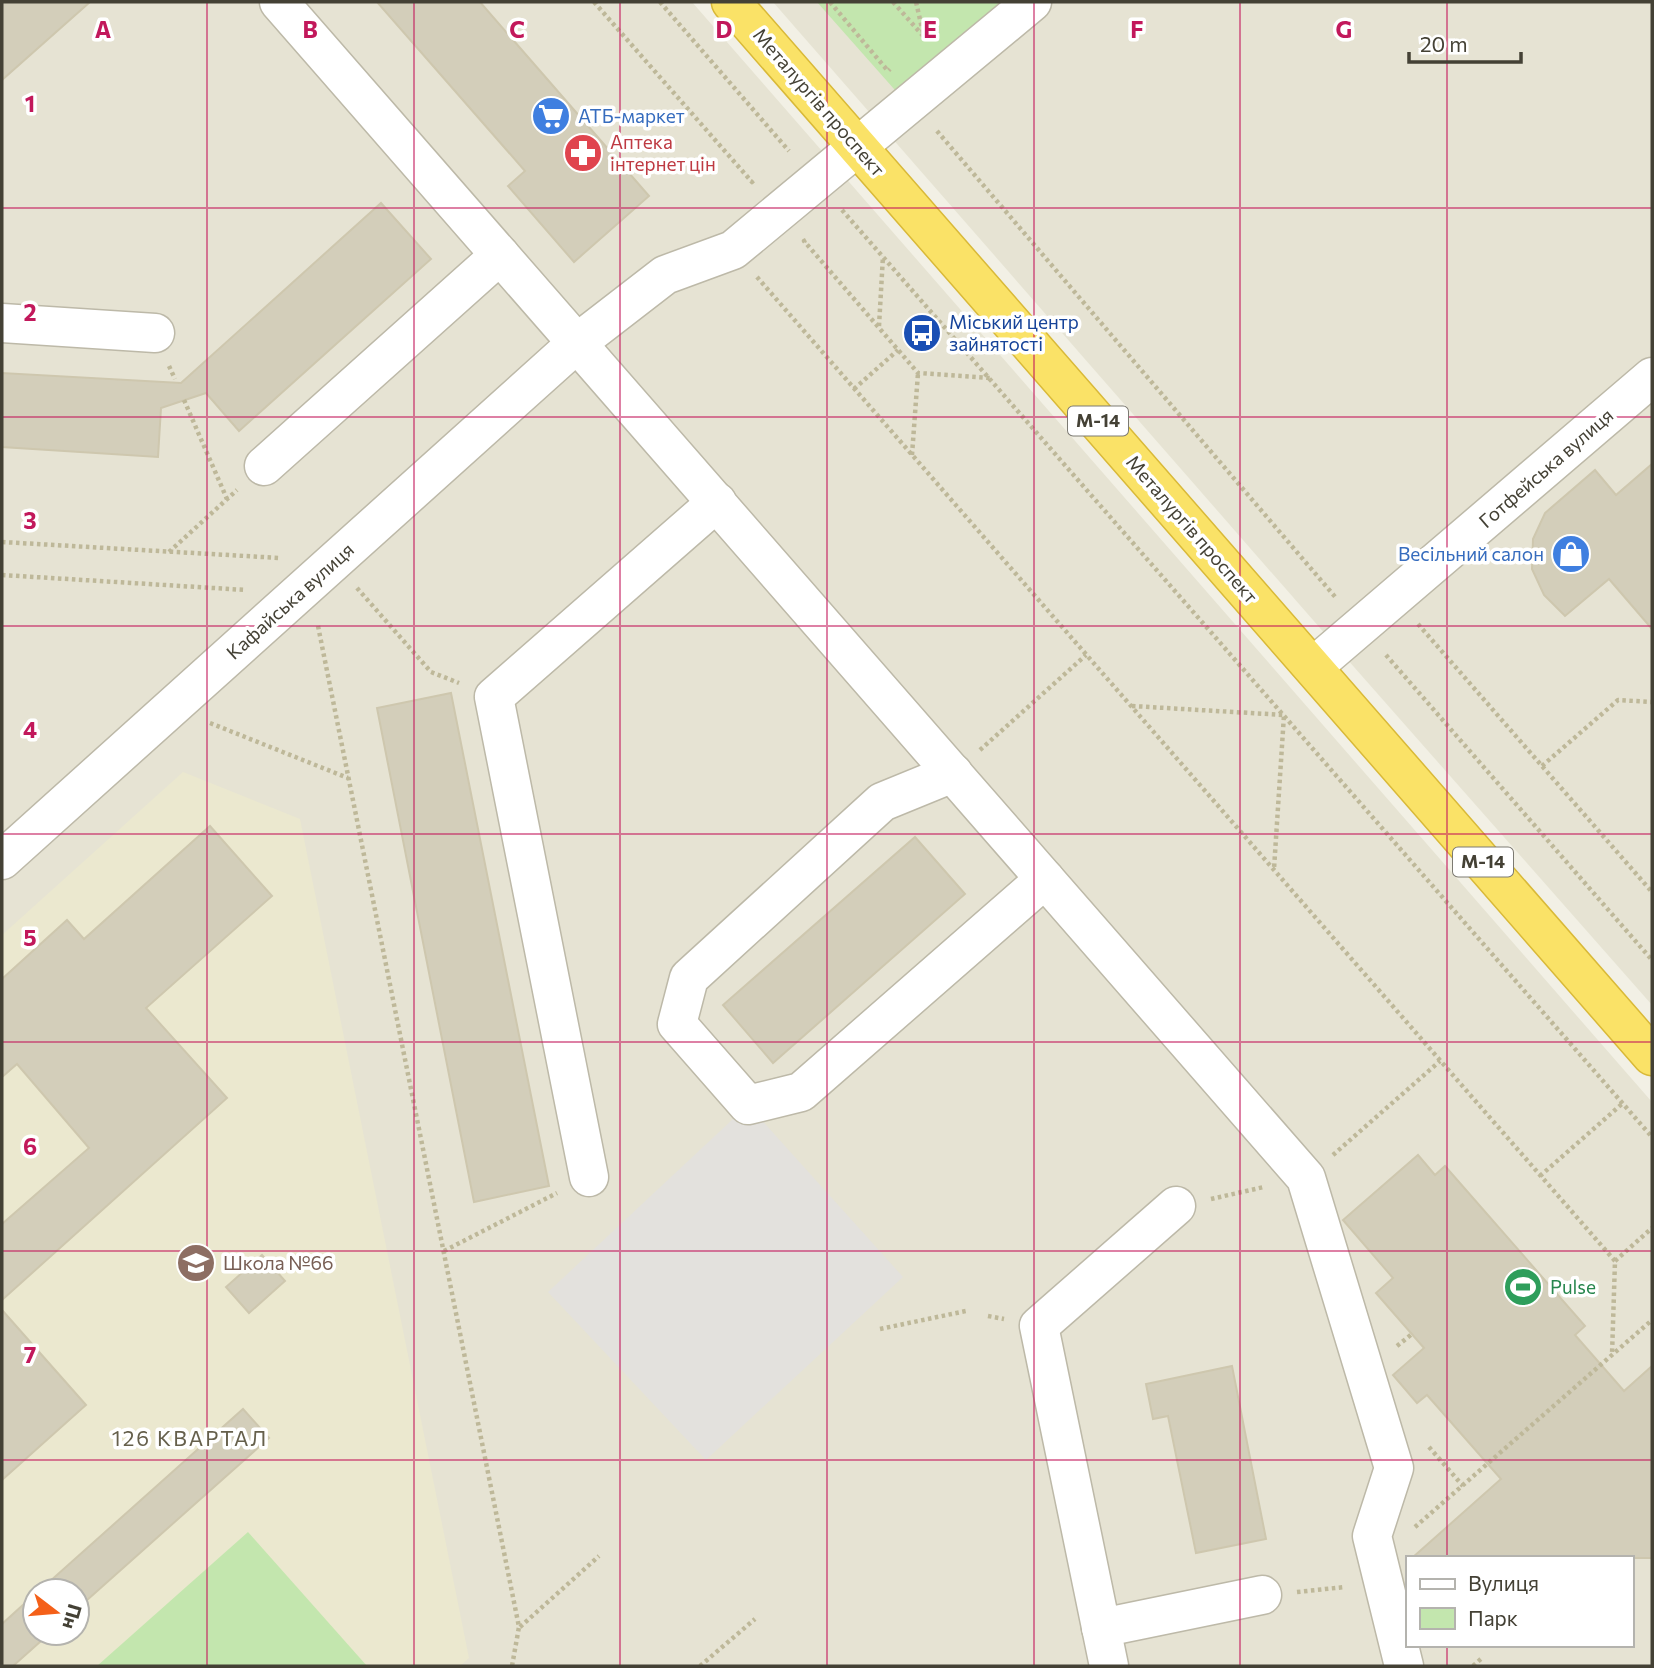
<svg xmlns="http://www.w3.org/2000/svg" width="1654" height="1668" font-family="Commissioner,sans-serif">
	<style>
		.residential { fill: #e6e3d3; fill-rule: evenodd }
		.education { fill: #ebe8cf; fill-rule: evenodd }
		.green { fill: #c3e6ae }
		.parking { fill: #e3e1dd }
		.building { fill: #d3ceba; stroke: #cec7ae; stroke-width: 2 }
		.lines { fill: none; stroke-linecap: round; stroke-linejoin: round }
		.minor-casing { stroke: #bdb9a8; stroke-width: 41 }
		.highway-casing { stroke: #d9b938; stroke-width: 41 }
		.path { stroke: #beb899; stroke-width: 4.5; stroke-dasharray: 3.5 3.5; stroke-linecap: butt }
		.minor { stroke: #fff; stroke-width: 38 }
		.highway { stroke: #fae267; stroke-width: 38 }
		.grid { fill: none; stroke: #c2185b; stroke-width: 2; stroke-opacity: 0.55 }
		.labels { text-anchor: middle; stroke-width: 7; stroke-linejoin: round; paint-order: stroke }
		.shield { fill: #fff; stroke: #7c7a72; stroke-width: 2 }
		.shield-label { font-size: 18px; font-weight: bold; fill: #444135 }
		.street-label { font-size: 19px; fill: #444135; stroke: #fff }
		.shop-label { font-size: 19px; fill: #366cbe; stroke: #fff; text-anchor: start }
		.health-label { font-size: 19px; fill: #be3a42; stroke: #fff; text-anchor: start }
		.transit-label { font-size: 19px; fill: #164399; stroke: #fff; text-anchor: start }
		.education-label { font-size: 19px; fill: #785e54; stroke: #fff; text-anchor: start }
		.leisure-label { font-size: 19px; fill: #27864d; stroke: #fff; text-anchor: start }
		.neighbourhood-label { font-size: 21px; letter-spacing: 2px; fill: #66604c; stroke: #fff }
		.grid-label { font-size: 23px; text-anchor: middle; font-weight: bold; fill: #c2185b; stroke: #fff; stroke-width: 7; stroke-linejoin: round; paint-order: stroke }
	</style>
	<rect width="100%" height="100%" fill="#f2f0e5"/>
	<g class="residential">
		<path d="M2,2H692L1652,1102V1666H2ZM1407,1558H1631V1645H1407ZM35,1591H77V1633H35Z"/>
		<polygon points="773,2 1652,2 1652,1005 1354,667"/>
	</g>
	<path class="education" d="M183,772L300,819L469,1658L460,1666H2V935ZM35,1591H77V1633H35Z"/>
	<g class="green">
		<polygon points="817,2 1014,2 902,98"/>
		<polygon points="248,1532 367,1666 97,1666"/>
	</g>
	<polygon class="parking" points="748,1105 903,1277 706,1460 548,1292"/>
	<g class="building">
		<polygon points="2,2 90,2 2,80"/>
		<polygon points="377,2 480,2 649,196 574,262 508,186 525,171"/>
		<polygon points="381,203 431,259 239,431 206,393 161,408 158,457 2,447 2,373 181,383"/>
		<polygon points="1652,464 1652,629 1609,579 1565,616 1544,595 1532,569 1533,539 1545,513 1595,470 1616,495"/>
		<polygon points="451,693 549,1186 474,1202 377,708"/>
		<polygon points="210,826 272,896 146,1008 227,1098 2,1300 2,1224 89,1148 17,1064 2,1077 2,979 67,920 84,939"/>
		<polygon points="915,837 965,894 773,1063 723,1005"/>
		<polygon points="1418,1155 1435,1175 1445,1166 1585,1326 1575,1335 1624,1391 1652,1366 1652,1558 1412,1558 1501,1479 1427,1395 1417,1403 1393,1375 1424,1348 1376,1293 1393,1278 1343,1220"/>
		<polygon points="262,1255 285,1281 249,1313 226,1287"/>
		<polygon points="2,1310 86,1405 2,1480"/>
		<polygon points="1232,1366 1266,1539 1196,1553 1168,1416 1153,1419 1146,1384"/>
		<polygon points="243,1409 269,1438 77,1609 77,1591 39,1591"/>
		<polygon points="35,1594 35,1633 50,1633 13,1666 2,1666 2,1624"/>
	</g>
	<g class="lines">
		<defs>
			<g id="minor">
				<polyline points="279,2 1306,1178 1394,1468 1372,1536 1404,1666"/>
				<polyline points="2,323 155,333"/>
				<polyline points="264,466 500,255"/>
				<polyline points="1313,667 1652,377"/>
				<polyline points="953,773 882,802 689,978 677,1024 748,1105 801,1092 1045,879"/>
				<polyline points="2,860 577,343 665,275 733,250 1032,2"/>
				<polyline points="589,1177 494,697 717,502"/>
				<polyline points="1101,1628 1262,1595"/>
				<polyline points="1109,1666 1039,1326 1176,1206"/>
			</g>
			<polyline id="highway" points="731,2 1652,1056"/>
		</defs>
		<use href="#minor" class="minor-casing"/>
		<use href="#highway" class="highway-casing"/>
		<g class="path">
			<polyline points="594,2 752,182 755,179"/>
			<polyline points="660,2 789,151"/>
			<polyline points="830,2 888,71 890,69"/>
			<polyline points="893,2 925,38"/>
			<polyline points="916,2 924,37"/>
			<polyline points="937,131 1337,599"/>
			<polyline points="842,210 1652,1137"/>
			<polyline points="806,240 804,241 918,373 990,378"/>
			<polyline points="757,277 1615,1261 1612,1355"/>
			<polyline points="879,326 883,256"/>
			<polyline points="169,366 175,379"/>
			<polyline points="854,389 898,350"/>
			<polyline points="184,400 227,499"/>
			<polyline points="912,455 918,373"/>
			<polyline points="2,542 280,558"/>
			<polyline points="169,552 237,490"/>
			<polyline points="2,575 246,590"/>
			<polyline points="357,588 431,672 459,683"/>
			<polyline points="1418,624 1652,892"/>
			<polyline points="318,626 519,1627 512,1666"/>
			<polyline points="1386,655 1652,960"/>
			<polyline points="1132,706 1284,715 1274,869"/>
			<polyline points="210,723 348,778"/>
			<polyline points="980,750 1086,655"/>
			<polyline points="1542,766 1618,700 1652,702"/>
			<polyline points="1333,1155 1440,1061"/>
			<polyline points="1540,1176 1623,1103"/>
			<polyline points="1211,1199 1264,1187"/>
			<polyline points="444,1251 557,1193"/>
			<polyline points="1615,1261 1652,1228"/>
			<polyline points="988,1316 1004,1319"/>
			<polyline points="880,1329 966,1311"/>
			<polyline points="1397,1346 1412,1334"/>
			<polyline points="1429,1447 1463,1486"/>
			<polyline points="1415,1527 1652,1320"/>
			<polyline points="1297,1592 1345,1587"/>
			<polyline points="520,1627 599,1556"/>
			<polyline points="700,1666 755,1619"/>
			<polyline points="1473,1666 1483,1657"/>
		</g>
		<use href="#minor" class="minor"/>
		<use href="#highway" class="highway"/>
	</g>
	<path class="grid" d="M207,2V1666M414,2V1666M620,2V1666M827,2V1666M1034,2V1666M1240,2V1666M1447,2V1558M2,208H1652M2,417H1652M2,626H1652M2,834H1652M2,1042H1652M2,1251H1652M2,1460H1652M1447,1645V1666"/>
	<defs>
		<symbol id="supermarket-disc" viewBox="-11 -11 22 22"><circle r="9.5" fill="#3f7fe0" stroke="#fff"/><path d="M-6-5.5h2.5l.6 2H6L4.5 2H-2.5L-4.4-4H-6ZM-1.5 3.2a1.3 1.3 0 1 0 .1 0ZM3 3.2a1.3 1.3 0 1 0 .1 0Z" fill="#fff"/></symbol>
		<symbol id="pharmacy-disc" viewBox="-11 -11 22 22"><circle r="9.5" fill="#e0444e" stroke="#fff"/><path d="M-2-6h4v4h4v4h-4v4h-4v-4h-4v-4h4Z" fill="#fff"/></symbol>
		<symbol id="bus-disc" viewBox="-11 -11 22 22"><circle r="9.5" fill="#1a4fb4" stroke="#fff"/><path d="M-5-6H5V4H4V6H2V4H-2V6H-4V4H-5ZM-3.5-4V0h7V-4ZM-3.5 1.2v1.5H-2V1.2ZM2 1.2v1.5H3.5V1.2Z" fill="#fff"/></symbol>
		<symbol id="shop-disc" viewBox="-11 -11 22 22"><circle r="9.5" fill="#3f7fe0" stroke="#fff"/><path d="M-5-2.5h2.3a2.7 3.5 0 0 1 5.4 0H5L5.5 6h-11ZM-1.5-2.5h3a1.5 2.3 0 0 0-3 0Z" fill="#fff"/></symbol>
		<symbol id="school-disc" viewBox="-11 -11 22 22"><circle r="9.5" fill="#8d6e63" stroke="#fff"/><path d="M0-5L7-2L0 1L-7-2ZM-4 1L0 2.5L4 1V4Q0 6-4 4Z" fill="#fff"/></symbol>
		<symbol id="stadium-disc" viewBox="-11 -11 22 22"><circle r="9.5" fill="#2e9e5b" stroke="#fff"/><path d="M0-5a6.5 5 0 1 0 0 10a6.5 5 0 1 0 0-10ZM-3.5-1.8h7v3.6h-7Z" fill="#fff"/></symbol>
	</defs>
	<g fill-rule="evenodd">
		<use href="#supermarket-disc" x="529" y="94" width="44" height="44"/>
		<use href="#pharmacy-disc" x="561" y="131" width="44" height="44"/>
		<use href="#bus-disc" x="900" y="311" width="44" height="44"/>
		<use href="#shop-disc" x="1549" y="532" width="44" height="44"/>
		<use href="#school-disc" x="174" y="1241" width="44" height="44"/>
		<use href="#stadium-disc" x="1501" y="1265" width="44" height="44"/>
	</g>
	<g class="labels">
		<g class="shield">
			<rect x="1068" y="406.5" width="60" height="29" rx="5"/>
			<rect x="1453" y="847.5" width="60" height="29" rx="5"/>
		</g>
		<g class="shield-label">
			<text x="1098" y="427">М-14</text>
			<text x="1483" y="868">М-14</text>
		</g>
		<g class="street-label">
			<text transform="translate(819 102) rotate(49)" y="7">Металургів проспект</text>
			<text transform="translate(1546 468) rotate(-41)" y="7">Готфейська вулиця</text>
			<text transform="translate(1192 529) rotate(49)" y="7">Металургів проспект</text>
			<text transform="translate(290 601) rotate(-42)" y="7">Кафайська вулиця</text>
		</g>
		<g class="shop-label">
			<text x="578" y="123">АТБ-маркет</text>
			<text x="1544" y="561" text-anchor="end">Весільний салон</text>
		</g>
		<g class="health-label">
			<text x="610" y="149">Аптека<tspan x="610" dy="22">інтернет цін</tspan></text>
		</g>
		<g class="transit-label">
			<text x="949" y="329">Міський центр<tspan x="949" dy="22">зайнятості</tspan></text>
		</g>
		<g class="education-label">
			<text x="223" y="1270">Школа №66</text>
		</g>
		<g class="leisure-label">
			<text x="1550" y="1294">Pulse</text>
		</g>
		<g class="neighbourhood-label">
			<text x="190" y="1446">126 КВАРТАЛ</text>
		</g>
	</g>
	<g class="grid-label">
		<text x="103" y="38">A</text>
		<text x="310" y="38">B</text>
		<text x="517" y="38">C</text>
		<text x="724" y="38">D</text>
		<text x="930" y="38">E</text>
		<text x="1137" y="38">F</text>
		<text x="1344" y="38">G</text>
		<text x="30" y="112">1</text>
		<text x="30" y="321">2</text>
		<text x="30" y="529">3</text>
		<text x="30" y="738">4</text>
		<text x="30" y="946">5</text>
		<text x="30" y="1155">6</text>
		<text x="30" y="1363">7</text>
	</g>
	<rect width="1654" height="1668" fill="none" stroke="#444135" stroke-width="7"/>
	<rect x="1406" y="1556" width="228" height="91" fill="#ffffff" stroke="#b4b3ae" stroke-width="2"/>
	<rect x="1420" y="1579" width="35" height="10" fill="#ffffff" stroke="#b4b3ae" stroke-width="2"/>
	<text x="1468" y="1591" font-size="21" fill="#444135">Вулиця</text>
	<rect x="1420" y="1608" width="35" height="21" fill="#c3e6ae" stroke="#b4b3ae" stroke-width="2"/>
	<text x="1468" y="1626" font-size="21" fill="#444135">Парк</text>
	<g transform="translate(56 1612) rotate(106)"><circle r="33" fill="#ffffff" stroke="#b4b3ae" stroke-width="2"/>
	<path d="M0-5L12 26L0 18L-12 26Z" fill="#f46019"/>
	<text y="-10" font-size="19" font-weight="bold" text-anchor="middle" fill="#444135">Пн</text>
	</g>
	<path d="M1409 52v10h112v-10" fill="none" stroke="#444135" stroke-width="3.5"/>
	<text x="1420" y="52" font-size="21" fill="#444135" stroke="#ffffff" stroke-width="5" paint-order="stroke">20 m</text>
</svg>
